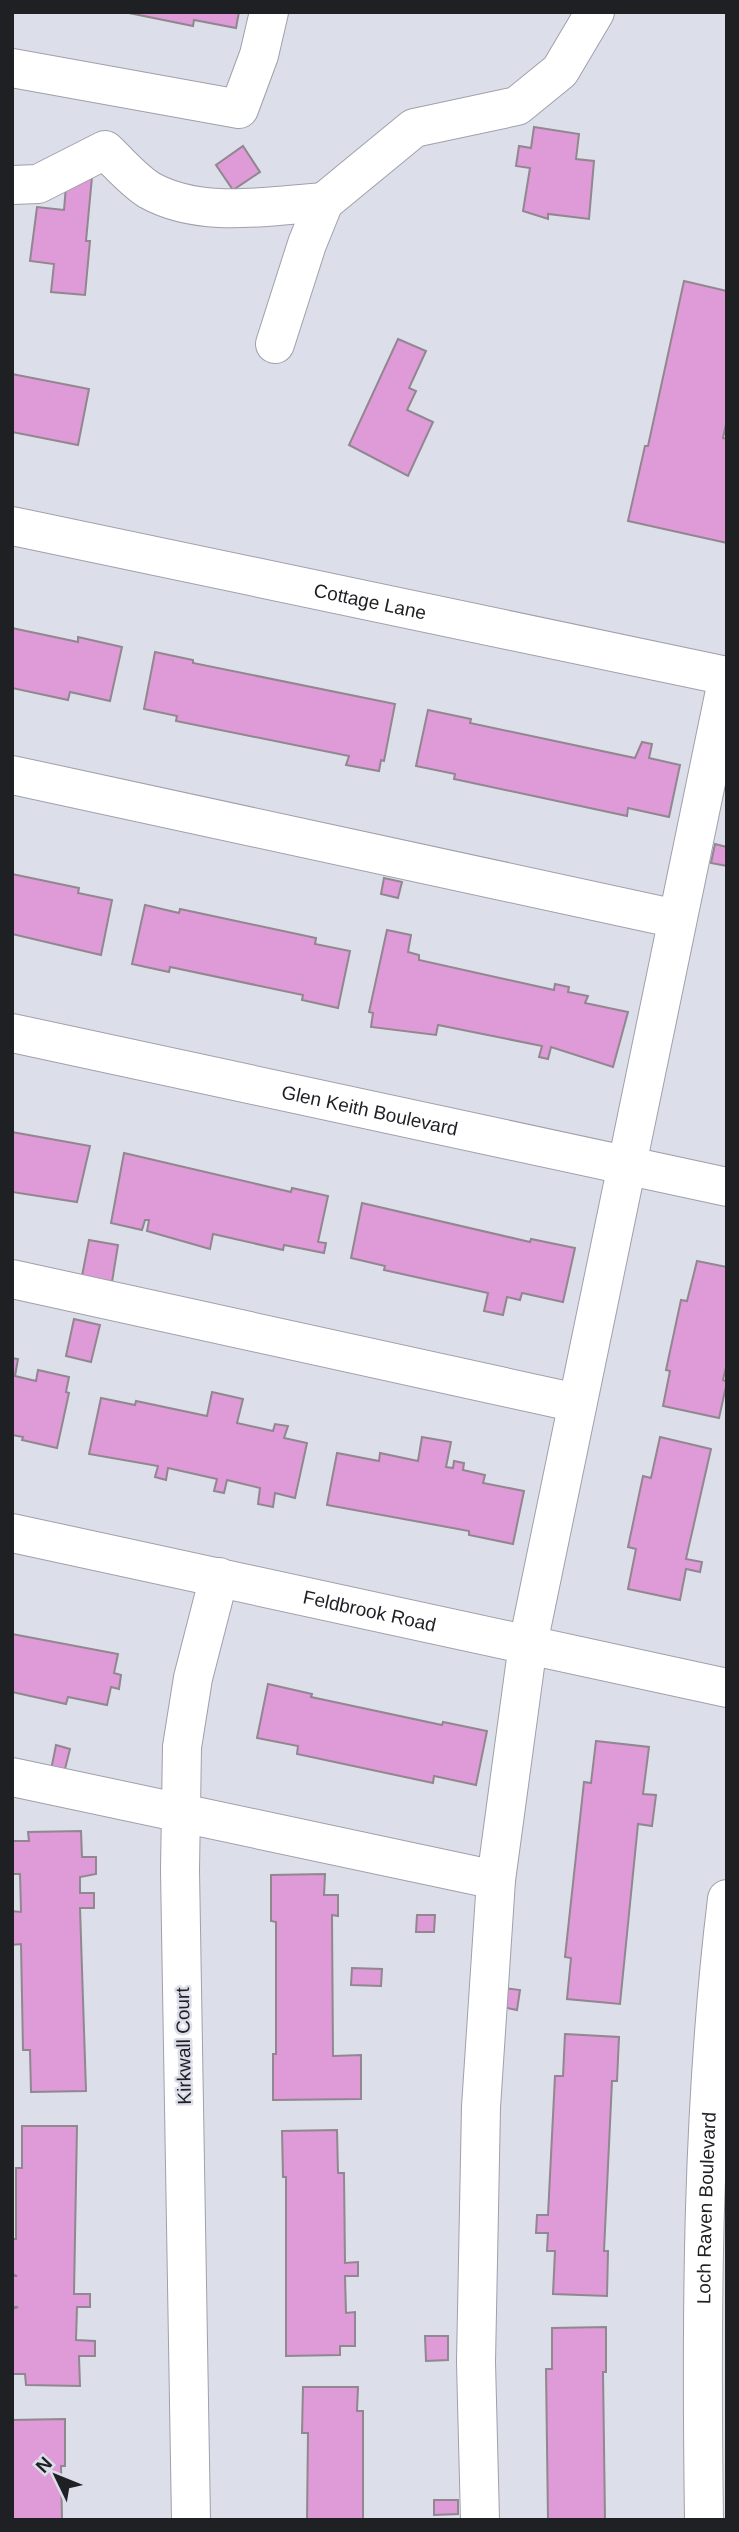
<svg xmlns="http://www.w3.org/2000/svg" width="739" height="2532" font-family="Helvetica,sans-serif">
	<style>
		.building { fill: #df9ad8; stroke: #90878f; stroke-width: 2 }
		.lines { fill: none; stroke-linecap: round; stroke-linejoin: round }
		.minor-casing { stroke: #9fa0ab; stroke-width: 40 }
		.minor { stroke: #fff; stroke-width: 38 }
		.labels { text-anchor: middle; stroke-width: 5; stroke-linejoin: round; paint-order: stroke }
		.street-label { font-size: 19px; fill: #1f2024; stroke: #dcdee9 }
	</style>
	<rect width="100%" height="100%" fill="#dcdee9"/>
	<g class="building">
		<polygon points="124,12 239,12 236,28 194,20 193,26"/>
		<polygon points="534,127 579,134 576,159 594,161 589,219 548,214 548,219 523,211 530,168 516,166 519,146 531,148"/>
		<polygon points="243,146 260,172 233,190 216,165"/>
		<polygon points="67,174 92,177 86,241 90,241 85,295 51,292 54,264 30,261 37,207 64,210"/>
		<polygon points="684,281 727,291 727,420 723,438 727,439 727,543 628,521 645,446 648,446"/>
		<polygon points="398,339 426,351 409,388 416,391 407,410 433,422 408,476 349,445"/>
		<polygon points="12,374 89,389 78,445 12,432"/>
		<polygon points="12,628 78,642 78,637 122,647 110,701 70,692 68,700 12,688"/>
		<polygon points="155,652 193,660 193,663 395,704 384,761 381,760 379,771 346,765 349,756 176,721 177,716 144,709"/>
		<polygon points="428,710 471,719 470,723 635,758 642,742 652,744 649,758 680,765 669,817 628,808 627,816 454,779 455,774 416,766"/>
		<polygon points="715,844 727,847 727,866 711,863"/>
		<polygon points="12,874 79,888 78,893 112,900 101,955 12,934"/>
		<polygon points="384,878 402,882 398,898 381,894"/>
		<polygon points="145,905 179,913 180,909 316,938 315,944 350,951 338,1008 302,1000 303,995 170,967 169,972 132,964"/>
		<polygon points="387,930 411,935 408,952 419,955 419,960 554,990 555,984 569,987 568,992 588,996 585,1003 628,1012 613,1067 551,1047 548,1059 539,1057 542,1046 438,1025 436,1035 371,1027 373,1013 369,1012"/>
		<polygon points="12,1132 90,1146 77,1202 12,1192"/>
		<polygon points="124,1153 291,1192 292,1188 328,1196 318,1242 326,1243 324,1253 284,1245 283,1250 213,1234 210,1249 147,1231 149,1220 145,1220 142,1230 111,1223"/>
		<polygon points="362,1203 530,1242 531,1239 575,1248 563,1302 522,1293 520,1300 507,1297 503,1315 484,1311 488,1293 384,1270 385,1266 351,1258"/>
		<polygon points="89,1240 118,1245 112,1282 82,1276"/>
		<polygon points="697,1261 727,1267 727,1363 723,1380 727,1382 719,1418 663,1406 670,1371 666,1370 681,1300 687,1301"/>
		<polygon points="74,1319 100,1325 91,1362 66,1356"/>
		<polygon points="12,1358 18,1359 15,1376 36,1381 38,1370 69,1377 66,1392 69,1393 57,1448 22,1440 23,1437 12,1435"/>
		<polygon points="212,1392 243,1399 237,1423 273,1431 275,1424 288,1426 284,1438 307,1443 295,1498 275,1493 273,1507 258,1504 260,1488 227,1480 224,1493 214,1491 217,1479 168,1468 166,1480 155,1477 158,1466 89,1454 101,1398 135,1405 136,1401 207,1416"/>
		<polygon points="422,1437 451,1442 446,1467 453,1468 454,1461 464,1463 463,1470 485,1475 483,1483 524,1491 513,1544 469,1535 469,1531 327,1505 337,1453 379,1461 380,1453 418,1461"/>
		<polygon points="660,1437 711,1449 686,1559 702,1562 700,1572 686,1569 680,1600 628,1589 636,1549 628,1547 643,1476 651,1478"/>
		<polygon points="12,1634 118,1654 114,1673 121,1675 119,1689 111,1687 107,1705 68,1697 66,1704 12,1692"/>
		<polygon points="268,1684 312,1694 311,1697 442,1725 443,1722 487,1731 476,1785 434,1776 433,1783 297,1754 298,1746 257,1738"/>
		<polygon points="596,1741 649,1747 643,1794 656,1795 652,1826 638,1824 620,2004 567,1999 571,1958 565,1957 584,1782 591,1783"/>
		<polygon points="56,1745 70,1749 64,1773 51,1770"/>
		<polygon points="81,1831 82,1857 96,1857 96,1874 80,1877 80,1893 94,1893 94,1908 80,1908 86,2091 31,2092 30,2050 23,2050 21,1944 12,1945 12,1911 21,1912 20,1874 12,1874 12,1841 29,1841 28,1832"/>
		<polygon points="325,1874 324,1895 338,1895 338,1916 332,1915 333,2056 361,2055 361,2099 273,2100 273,2054 276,2054 276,1922 271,1921 271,1875"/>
		<polygon points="417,1915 435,1915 434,1932 416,1932"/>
		<polygon points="352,1968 382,1969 381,1986 351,1985"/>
		<polygon points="504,1988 520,1990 517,2010 502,2007"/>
		<polygon points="565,2034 619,2037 617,2081 612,2081 604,2251 608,2251 607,2296 553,2294 555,2251 547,2251 548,2233 536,2233 537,2215 548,2215 555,2076 563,2076"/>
		<polygon points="22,2126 77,2126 74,2294 90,2294 90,2307 77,2307 76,2340 95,2341 95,2356 79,2356 80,2386 26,2385 25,2374 12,2374 12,2309 18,2307 12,2307 12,2276 17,2276 12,2274 12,2239 16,2239 16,2168 22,2168"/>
		<polygon points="337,2130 338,2173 344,2173 345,2263 358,2262 358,2276 345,2276 346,2313 355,2312 355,2346 340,2346 340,2355 286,2356 286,2177 283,2177 282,2131"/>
		<polygon points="606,2327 606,2372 603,2372 605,2520 548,2520 546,2369 552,2369 552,2328"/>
		<polygon points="425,2336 448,2336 448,2360 426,2361"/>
		<polygon points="303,2387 358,2387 357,2411 363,2411 363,2520 307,2520 308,2433 302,2433"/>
		<polygon points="65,2419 65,2466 61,2466 62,2520 12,2520 12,2420"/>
		<polygon points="434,2500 458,2500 458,2514 434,2515"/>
	</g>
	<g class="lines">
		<defs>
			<g id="minor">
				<polyline points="12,68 239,109 259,55 269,12"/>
				<path d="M12,185L38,184L105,150C119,163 133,180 149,190C201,219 267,206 324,202"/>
				<polyline points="275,344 307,244 324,202 414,128 517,106 560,71 595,12"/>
				<path id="s1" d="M12,526L727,676"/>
				<polyline points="12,775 677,919"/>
				<path id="s2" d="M12,1033L727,1187"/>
				<polyline points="12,1279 577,1403"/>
				<path id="s3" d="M12,1533L727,1688"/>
				<polyline points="12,1777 496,1880 481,2107 476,2362 480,2520"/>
				<polyline points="496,1880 528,1644 727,681"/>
				<polyline points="191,2520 180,1870 182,1747 193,1678 219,1577"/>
				<path id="s4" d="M704,2520C701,2312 702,2105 727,1899"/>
			</g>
		</defs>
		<use href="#minor" class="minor-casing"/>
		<use href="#minor" class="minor"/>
	</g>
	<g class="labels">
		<g class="street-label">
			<text dy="7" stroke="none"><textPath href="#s1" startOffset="366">Cottage Lane</textPath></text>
			<text dy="7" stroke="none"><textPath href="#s2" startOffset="366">Glen Keith Boulevard</textPath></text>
			<text dy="7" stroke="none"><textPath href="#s3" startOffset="366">Feldbrook Road</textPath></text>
			<text transform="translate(183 2046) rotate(-91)" y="7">Kirkwall Court</text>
			<text dy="7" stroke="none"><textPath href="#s4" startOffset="312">Loch Raven Boulevard</textPath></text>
		</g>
	</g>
	<rect width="739" height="2532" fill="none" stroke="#1f2024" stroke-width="28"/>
	<g transform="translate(56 2476) rotate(313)" stroke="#dcdee9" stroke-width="5" paint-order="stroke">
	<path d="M0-5L12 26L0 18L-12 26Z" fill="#1f2024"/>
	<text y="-10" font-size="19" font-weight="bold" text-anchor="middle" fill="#1f2024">N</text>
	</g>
</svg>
